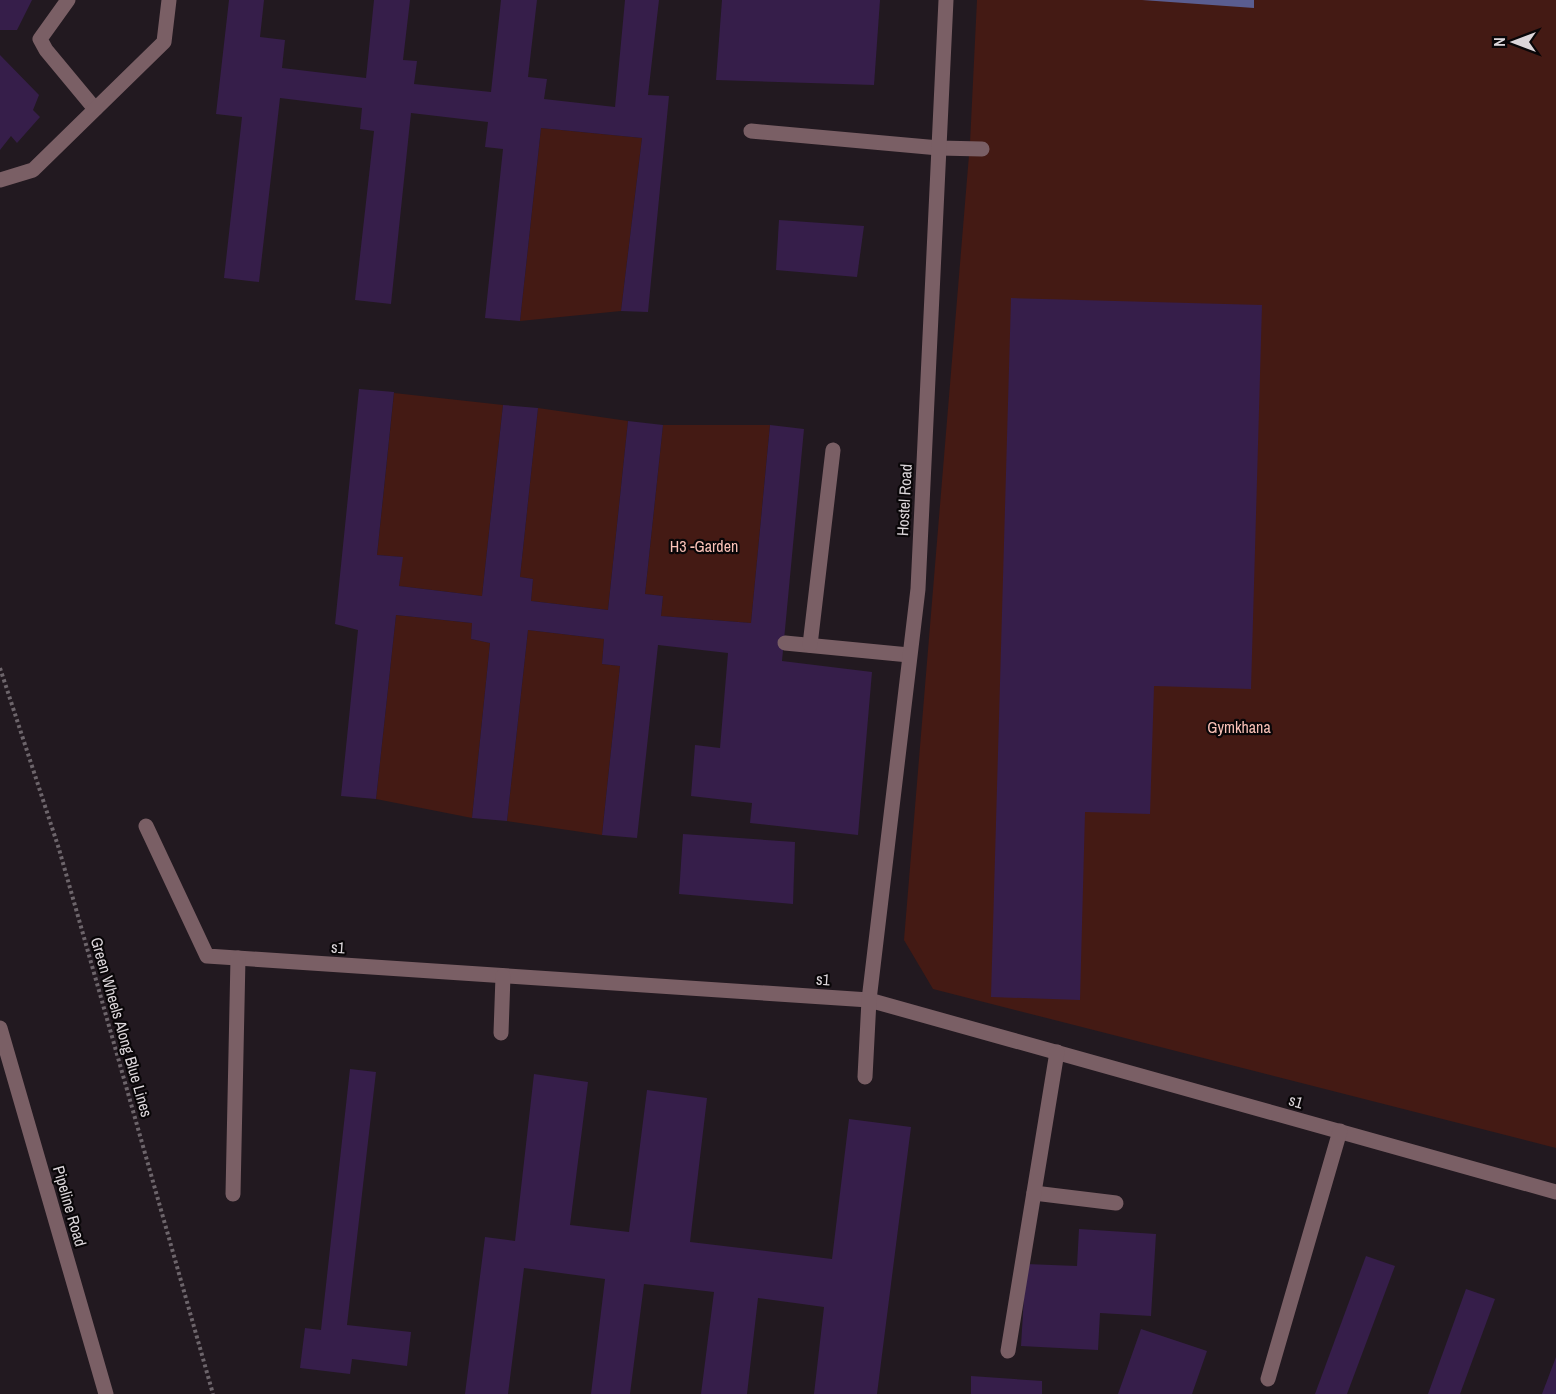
<svg xmlns="http://www.w3.org/2000/svg" width="1556" height="1394" font-family="'Archivo Narrow',sans-serif">
	<style>
		.green { fill: #441a14 }
		.water { fill: #5a5d90 }
		.building { fill: #361e4a }
		.lines { fill: none; stroke-linecap: round; stroke-linejoin: round }
		.path { stroke: #6d656b; stroke-width: 4; stroke-dasharray: 3 3; stroke-linecap: butt }
		.minor { stroke: #7a5f65; stroke-width: 15 }
		.labels { text-anchor: middle; stroke-width: 4.5; stroke-linejoin: round; paint-order: stroke }
		.street-label { font-size: 16px; fill: #dcd6da; stroke: #090608 }
		.park-label { font-size: 16px; fill: #f9c1b7; stroke: #090608 }
	</style>
	<rect width="100%" height="100%" fill="#221920"/>
	<g class="green">
		<polygon points="977,0 1556,0 1556,1148 933,989 904,940 970,143"/>
		<polygon points="541,128 642,138 621,311 520,321"/>
		<polygon points="394,393 503,405 482,596 399,586 402,557 377,555"/>
		<polygon points="538,408 628,421 608,610 531,601 533,579 520,577"/>
		<polygon points="663,425 770,425 751,623 661,616 663,596 645,594"/>
		<polygon points="396,615 472,623 471,639 490,643 472,818 376,799"/>
		<polygon points="528,630 604,639 602,664 620,666 602,835 507,821"/>
	</g>
	<polygon class="water" points="1142,0 1254,0 1254,8"/>
	<g class="building">
		<polygon points="0,0 32,0 17,30 0,30"/>
		<polygon points="229,0 264,0 260,37 285,40 282,68 366,78 374,0 410,0 403,60 417,61 414,84 491,92 501,0 537,0 528,77 547,79 544,99 615,107 625,0 659,0 648,95 669,96 648,312 621,311 642,138 541,128 520,321 485,318 503,149 485,147 488,122 411,113 391,304 355,300 374,131 360,129 362,108 280,98 259,282 224,278 242,117 216,114"/>
		<polygon points="722,0 880,0 874,85 716,80"/>
		<polygon points="0,55 39,95 33,110 40,117 17,143 11,136 0,150"/>
		<polygon points="779,220 864,226 857,277 776,270"/>
		<polygon points="1011,298 1262,305 1251,689 1154,686 1150,814 1085,812 1080,1000 991,997"/>
		<polygon points="359,389 394,392 377,555 403,557 399,586 482,596 503,405 538,408 520,577 533,579 531,601 608,610 628,421 663,425 645,594 663,596 661,616 751,623 770,425 804,429 782,661 872,672 858,835 750,823 752,803 691,796 695,745 720,748 728,653 658,645 637,838 602,835 620,666 602,664 604,639 528,630 507,821 472,818 490,643 471,639 472,623 396,615 376,799 341,796 358,630 335,624"/>
		<polygon points="683,834 795,842 793,904 679,894"/>
		<polygon points="350,1069 376,1072 347,1325 411,1332 407,1366 352,1359 350,1374 300,1368 305,1328 321,1330"/>
		<polygon points="534,1074 588,1082 570,1225 629,1232 647,1090 707,1098 690,1242 832,1259 849,1119 911,1127 877,1394 814,1394 824,1307 758,1298 747,1394 701,1394 714,1292 644,1284 630,1394 591,1394 605,1279 524,1268 508,1394 465,1394 485,1237 515,1241"/>
		<polygon points="1079,1229 1156,1234 1151,1316 1100,1313 1098,1350 1021,1346 1026,1264 1077,1266"/>
		<polygon points="1366,1256 1395,1266 1347,1394 1315,1394"/>
		<polygon points="1466,1289 1495,1299 1460,1394 1428,1394"/>
		<polygon points="1141,1329 1207,1351 1192,1394 1118,1394"/>
		<polygon points="1556,1357 1556,1394 1542,1394"/>
		<polygon points="971,1376 1042,1381 1042,1394 971,1394"/>
	</g>
	<g class="lines">
		<polyline class="path" points="0,668 59,849 213,1394"/>
		<g class="minor">
			<polyline points="68,0 40,39 46,50 95,109"/>
			<polyline points="751,131 939,148 982,149"/>
			<polyline points="0,180 33,170 164,42 169,0"/>
			<polyline points="785,643 909,655"/>
			<polyline points="810,645 833,450"/>
			<polyline points="146,826 207,956 869,1000 1556,1192"/>
			<polyline points="0,1028 106,1394"/>
			<polyline points="501,1033 503,976"/>
			<polyline points="865,1077 869,1000 918,589 946,0"/>
			<polyline points="1034,1193 1116,1203"/>
			<polyline points="233,1194 238,958"/>
			<polyline points="1008,1351 1057,1052"/>
			<polyline points="1268,1379 1340,1131"/>
		</g>
	</g>
	<g class="labels">
		<g class="street-label">
			<text transform="translate(904 500) rotate(-87)" y="6">Hostel Road</text>
			<text transform="translate(338 947) rotate(4)" y="6">s1</text>
			<text transform="translate(823 979) rotate(4)" y="6">s1</text>
			<text transform="translate(122 1027) rotate(74)" y="6">Green Wheels Along Blue Lines</text>
			<text transform="translate(1296 1101) rotate(16)" y="6">s1</text>
			<text transform="translate(70 1206) rotate(74)" y="6">Pipeline Road</text>
		</g>
		<g class="park-label">
			<text x="704" y="552">H3 -Garden</text>
			<text x="1239" y="733">Gymkhana</text>
		</g>
	</g>
	<g transform="translate(1514 42) rotate(270)" stroke="#090608" stroke-width="4.5" paint-order="stroke">
	<path d="M0-4.5L10 22L0 15L-10 22Z" fill="#dcd6da"/>
	<text y="-9" font-size="16" font-weight="bold" text-anchor="middle" fill="#dcd6da">N</text>
	</g>
</svg>
